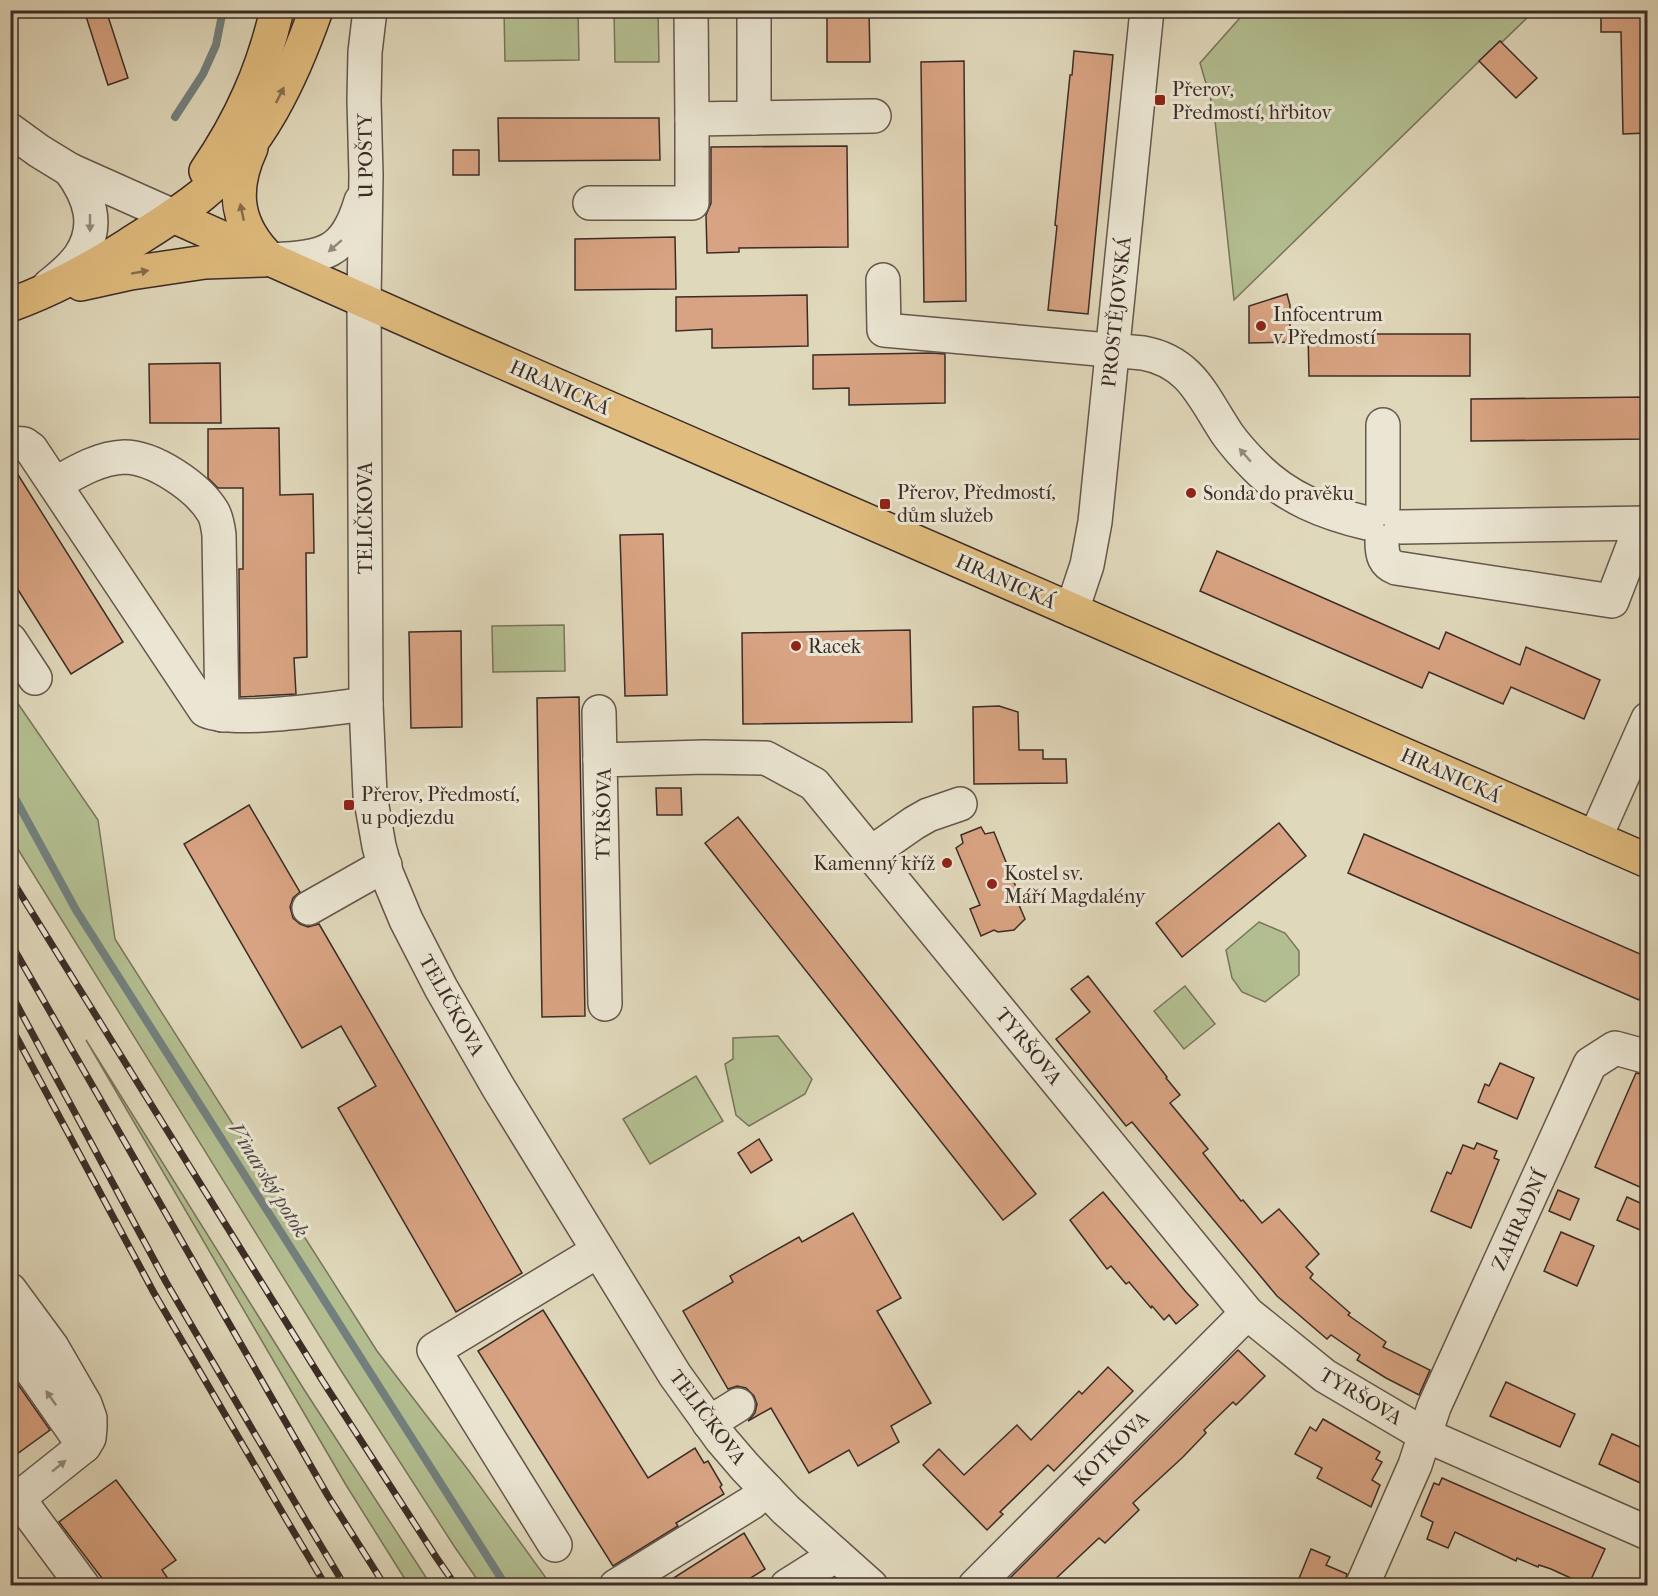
<svg xmlns="http://www.w3.org/2000/svg" width="1658" height="1596" font-family="'IM FELL French Canon',serif">
	<style>
		.green { fill: #b3be90; stroke: #78755c; stroke-width: 1.5 }
		.lines { fill: none; stroke-linecap: round; stroke-linejoin: round }
		.stream { stroke: #73807f; stroke-width: 8 }
		.building { fill: #d8a382; stroke: #3c2c27; stroke-width: 1.5 }
		.minor-casing { stroke: #65574c; stroke-width: 36 }
		.major-casing { stroke: #3c2c27; stroke-width: 36 }
		.minor { stroke: #ebe6d3; stroke-width: 33 }
		.major { stroke: #e0bc7e; stroke-width: 33 }
		.rail-casing { stroke: #3c2c27; stroke-width: 7 }
		.rail { stroke: #ebe6d3; stroke-width: 4.5; stroke-dasharray: 14; stroke-linecap: butt }
		.oneway { fill: #866d4e }
		.oneway2 { fill: #94897d }
		.poi-dot { fill: #8f2418; stroke: #ebe6d3; stroke-width: 2 }
		.labels { text-anchor: middle; stroke-width: 6; stroke-linejoin: round; paint-order: stroke }
		.poi-label { font-size: 20px; fill: #3c2c27; stroke: #ebe6d3; text-anchor: start }
		.street-label { font-size: 20px; fill: #3c2c27; stroke: #ebe6d3 }
		.water-label { font-size: 21px; font-style: italic; fill: #4e4844; stroke: #ebe6d3 }
	</style>
	<rect width="100%" height="100%" fill="#e0d8bb"/>
	<filter id="stains"><feTurbulence type="fractalNoise" baseFrequency=".00333" numOctaves="4"/><feColorMatrix values="0 0 0 0 .2 0 0 0 0 .09 0 0 0 0 .02 0 0 0 .5 -.17"/></filter>
	<radialGradient id="worn" r=".72"><stop offset=".6" stop-color="#630" stop-opacity="0"/><stop offset="1" stop-color="#630" stop-opacity=".3"/></radialGradient>
	<g class="green">
		<polygon points="1526,10 1529,16 1502,42 1500,41 1234,300 1214,111 1200,63 1246,11"/>
		<polygon points="504,11 578,11 579,60 505,61"/>
		<polygon points="614,11 658,11 659,62 615,62"/>
		<polygon points="564,625 565,671 493,672 492,626"/>
		<polygon points="10,692 98,820 115,939 377,1351 469,1471 551,1585 481,1585 454,1546 340,1369 11,838"/>
		<polygon points="1259,922 1285,933 1299,951 1299,975 1265,1002 1242,992 1232,978 1226,950"/>
		<polygon points="1185,986 1215,1024 1184,1049 1154,1011"/>
		<polygon points="778,1036 812,1079 805,1094 749,1126 736,1115 725,1064 733,1059 733,1038"/>
		<polygon points="86,1040 305,1391 431,1585 410,1585 403,1576 346,1485"/>
		<polygon points="696,1076 723,1121 650,1164 623,1119"/>
	</g>
	<g class="lines">
		<g class="stream">
			<polyline points="175,117 203,74 216,45 223,10"/>
			<polyline points="10,789 76,910 506,1586"/>
		</g>
	</g>
	<g class="building">
		<polygon points="84,10 106,10 128,78 108,85"/>
		<polygon points="827,10 869,10 870,62 827,62"/>
		<polygon points="1601,10 1647,10 1647,133 1623,134 1621,32 1601,32"/>
		<polygon points="1500,41 1537,78 1516,98 1479,61"/>
		<polygon points="1074,51 1113,55 1088,314 1048,310 1057,226 1055,225 1070,75 1072,75"/>
		<polygon points="964,61 966,301 924,302 921,62"/>
		<polygon points="498,118 659,118 660,160 499,161"/>
		<polygon points="847,146 848,247 739,248 739,252 707,253 706,215 711,203 711,147"/>
		<rect x="453" y="150" width="26" height="25"/>
		<polygon points="675,237 676,289 575,290 575,239"/>
		<polygon points="1287,294 1290,305 1290,342 1249,343 1249,306"/>
		<polygon points="807,295 808,346 712,348 712,329 676,331 676,297"/>
		<polygon points="1308,334 1470,334 1470,376 1309,376"/>
		<polygon points="931,353 945,354 945,403 849,405 849,388 813,389 813,355"/>
		<polygon points="220,363 221,423 150,423 149,364"/>
		<polygon points="1647,397 1647,439 1471,441 1471,399"/>
		<polygon points="279,428 280,495 313,494 314,553 306,553 307,657 294,658 296,694 240,697 239,569 243,569 243,488 218,488 208,478 208,429"/>
		<polygon points="10,462 123,642 71,674 10,577"/>
		<polygon points="663,534 667,695 625,696 620,535"/>
		<polygon points="1217,551 1439,649 1446,632 1520,665 1526,647 1600,680 1584,719 1511,687 1503,704 1429,672 1422,688 1200,591"/>
		<polygon points="910,630 912,722 743,724 742,633"/>
		<polygon points="461,631 462,727 411,728 409,632"/>
		<polygon points="579,697 585,1016 542,1017 537,698"/>
		<polygon points="999,706 1018,712 1019,750 1043,750 1043,759 1066,759 1067,783 974,784 973,707"/>
		<polygon points="656,788 681,788 682,815 657,815"/>
		<polygon points="249,805 300,892 293,898 290,907 293,918 300,924 308,927 319,924 522,1273 456,1312 338,1108 376,1086 341,1026 302,1048 184,844"/>
		<polygon points="738,817 1036,1194 1003,1220 705,843"/>
		<polygon points="1279,823 1306,856 1182,957 1156,923"/>
		<polygon points="981,827 985,834 994,832 1020,897 1016,898 1025,919 1014,930 998,932 994,930 981,936 970,909 980,905 956,848 963,843 961,835"/>
		<polygon points="1364,834 1647,957 1647,981 1639,1000 1348,873"/>
		<polygon points="1088,976 1167,1077 1166,1078 1180,1095 1170,1103 1208,1149 1203,1153 1241,1201 1243,1200 1262,1223 1279,1209 1319,1254 1306,1267 1313,1274 1310,1278 1350,1313 1348,1315 1386,1342 1383,1347 1430,1370 1419,1395 1386,1378 1357,1360 1360,1355 1331,1335 1327,1339 1277,1296 1132,1122 1126,1126 1056,1039 1090,1012 1071,989"/>
		<polygon points="1500,1063 1534,1078 1517,1119 1478,1102 1485,1084 1489,1086"/>
		<polygon points="1636,1073 1647,1075 1647,1175 1642,1188 1595,1167"/>
		<polygon points="759,1139 772,1160 751,1173 738,1153"/>
		<polygon points="1477,1143 1497,1151 1494,1158 1499,1160 1471,1228 1431,1211 1447,1172 1451,1174 1463,1145 1474,1149"/>
		<polygon points="1558,1190 1579,1199 1570,1220 1549,1211"/>
		<polygon points="1103,1192 1186,1292 1198,1305 1176,1324 1169,1315 1164,1320 1152,1306 1151,1308 1129,1282 1126,1284 1111,1266 1107,1269 1070,1220"/>
		<polygon points="1627,1197 1647,1206 1647,1213 1640,1230 1617,1220"/>
		<polygon points="853,1213 901,1298 877,1311 931,1403 891,1426 899,1442 858,1466 849,1450 809,1473 771,1408 748,1421 755,1413 757,1404 754,1396 746,1388 737,1386 728,1389 683,1311 733,1282 730,1276 799,1237 802,1242"/>
		<polygon points="1561,1232 1594,1246 1577,1286 1544,1271"/>
		<polygon points="543,1310 648,1478 695,1448 704,1463 708,1461 722,1485 720,1487 724,1494 676,1523 678,1526 613,1566 478,1351"/>
		<polygon points="1238,1350 1265,1376 1236,1405 1233,1402 1204,1430 1206,1433 1183,1457 1133,1503 1139,1510 1105,1543 1099,1538 1048,1586 1002,1586"/>
		<polygon points="1108,1367 1133,1391 1054,1471 1048,1465 1000,1512 1003,1514 987,1530 923,1465 939,1449 964,1475 1017,1425 1031,1440 1079,1391 1082,1394"/>
		<polygon points="10,1373 50,1430 10,1459"/>
		<polygon points="1506,1382 1575,1414 1560,1447 1490,1416"/>
		<polygon points="1323,1419 1380,1452 1376,1459 1382,1462 1372,1480 1380,1485 1371,1507 1317,1478 1322,1468 1295,1454 1310,1427 1316,1431"/>
		<polygon points="1612,1434 1647,1450 1647,1486 1599,1464"/>
		<polygon points="1442,1478 1605,1549 1588,1586 1551,1569 1539,1565 1538,1567 1517,1558 1516,1561 1455,1532 1448,1548 1427,1539 1433,1522 1421,1516 1422,1512 1434,1483 1439,1485"/>
		<polygon points="116,1480 176,1560 162,1570 173,1586 108,1586 59,1522"/>
		<polygon points="744,1533 765,1569 738,1586 661,1586"/>
		<polygon points="1311,1549 1330,1557 1326,1565 1347,1574 1344,1586 1296,1586"/>
	</g>
	<g class="lines">
		<defs>
			<g id="minor">
				<polyline points="370,10 365,52 364,100 366,175 364,301 366,704 370,795 379,846 386,872 406,920 441,988 498,1087 675,1375 721,1439 745,1467 786,1510 871,1586"/>
				<polyline points="691,10 692,119"/>
				<polyline points="754,118 874,116"/>
				<polyline points="10,130 39,151 70,170 173,216"/>
				<polyline points="590,203 692,203 692,119 754,118 754,10"/>
				<path d="M272,260C323,257 345,255 361,201"/>
				<path d="M883,280L884,330L1143,353C1192,362 1203,398 1228,435C1236,446 1245,456 1255,466C1286,498 1325,513 1367,523"/>
				<path d="M49,286C60,277 72,268 80,256C100,226 90,197 70,170"/>
				<path d="M10,443L24,444L31,449L205,710C227,724 335,708 366,704"/>
				<path d="M55,484C76,472 99,458 124,457C154,457 198,487 213,512C217,519 218,527 219,535L222,715"/>
				<polyline points="1383,508 1383,425"/>
				<polyline points="1401,527 1648,523"/>
				<path d="M1382,542C1382,555 1384,563 1396,568L1612,601L1642,523"/>
				<polyline points="1072,610 1087,565 1095,522 1147,10"/>
				<polyline points="10,640 35,678"/>
				<polyline points="599,712 600,760"/>
				<polyline points="1595,838 1648,719"/>
				<polyline points="871,853 914,823 928,815 960,804"/>
				<polyline points="309,908 385,865"/>
				<polyline points="605,1004 600,760 704,757 766,758 814,784 1247,1313 1325,1376 1425,1435 1648,1533"/>
				<polyline points="10,1290 52,1347 85,1404 90,1418 90,1428 89,1438 84,1446 25,1493 10,1493"/>
				<polyline points="10,1340 84,1446"/>
				<polyline points="709,1423 738,1405"/>
				<polyline points="15,1494 83,1586"/>
				<polyline points="555,1545 434,1350 598,1251"/>
				<polyline points="616,1586 751,1503 767,1490"/>
				<polyline points="787,1586 836,1555"/>
				<polyline points="975,1586 1247,1313"/>
				<polyline points="1362,1586 1415,1465 1434,1407 1590,1064 1615,1048 1648,1057"/>
			</g>
			<g id="major">
				<path d="M251,148C231,191 236,226 270,259"/>
				<path d="M206,171C241,120 263,70 277,10"/>
				<polyline points="173,216 450,339 1648,861"/>
				<polyline points="81,284 131,273 205,262 264,260"/>
				<path d="M10,305C52,290 91,269 128,245C153,229 180,213 203,194C260,148 292,78 316,10"/>
			</g>
		</defs>
		<use href="#minor" class="minor-casing"/>
		<use href="#major" class="major-casing"/>
		<use href="#minor" class="minor"/>
		<use href="#major" class="major"/>
		<defs>
			<g id="rail">
				<polyline points="10,877 322,1380 436,1557 456,1586"/>
				<polyline points="10,942 328,1496 385,1586"/>
				<polyline points="10,992 166,1282 303,1516 345,1586"/>
				<polyline points="10,1025 154,1293 289,1524 326,1586"/>
			</g>
		</defs>
		<use href="#rail" class="rail-casing"/>
		<use href="#rail" class="rail"/>
	</g>
	<defs><path id="oneway-solid" d="M-6-.8H1V-3.2L6.5 0L1 3.2V.8H-6Z" transform="scale(1.5)"/></defs>
	<g class="oneway">
		<use href="#oneway-solid" transform="translate(280 95) rotate(-63)"/>
		<use href="#oneway-solid" transform="translate(242 212) rotate(-102)"/>
		<use href="#oneway-solid" transform="translate(140 272) rotate(-10)"/>
	</g>
	<g class="oneway2">
		<use href="#oneway-solid" transform="translate(90 223) rotate(90)"/>
		<use href="#oneway-solid" transform="translate(335 246) rotate(139)"/>
		<use href="#oneway-solid" transform="translate(1245 455) rotate(-131)"/>
		<use href="#oneway-solid" transform="translate(51 1398) rotate(-125)"/>
		<use href="#oneway-solid" transform="translate(59 1466) rotate(-39)"/>
	</g>
	<g class="poi-dot">
		<rect x="1154" y="94" width="12" height="12" rx="3"/>
		<circle cx="1261" cy="326" r="6"/>
		<circle cx="1191" cy="493" r="6"/>
		<rect x="879" y="498" width="12" height="12" rx="3"/>
		<circle cx="796" cy="646" r="6"/>
		<rect x="343" y="799" width="12" height="12" rx="3"/>
		<circle cx="947" cy="863" r="6"/>
		<circle cx="992" cy="884" r="6"/>
	</g>
	<g class="labels">
		<g class="poi-label">
			<text x="1172" y="96">Přerov,<tspan x="1172" dy="23">Předmostí, hřbitov</tspan></text>
			<text x="1273" y="321">Infocentrum<tspan x="1273" dy="23">v Předmostí</tspan></text>
			<text x="897" y="499">Přerov, Předmostí,<tspan x="897" dy="23">dům služeb</tspan></text>
			<text x="1203" y="500">Sonda do pravěku</text>
			<text x="808" y="653">Racek</text>
			<text x="361" y="801">Přerov, Předmostí,<tspan x="361" dy="23">u podjezdu</tspan></text>
			<text x="935" y="870" text-anchor="end">Kamenný kříž</text>
			<text x="1004" y="880">Kostel sv.<tspan x="1004" dy="23">Máří Magdalény</tspan></text>
		</g>
		<g class="street-label">
			<text transform="translate(365 156) rotate(-91)" y="7">U POŠTY</text>
			<text transform="translate(1116 312) rotate(-84)" y="7">PROSTĚJOVSKÁ</text>
			<text transform="translate(560 387) rotate(24)" y="7">HRANICKÁ</text>
			<text transform="translate(365 518) rotate(-90)" y="7">TELIČKOVA</text>
			<text transform="translate(1006 581) rotate(24)" y="7">HRANICKÁ</text>
			<text transform="translate(1451 775) rotate(24)" y="7">HRANICKÁ</text>
			<text transform="translate(603 814) rotate(-89)" y="7">TYRŠOVA</text>
			<text transform="translate(452 1005) rotate(61)" y="7">TELIČKOVA</text>
			<text transform="translate(1029 1046) rotate(51)" y="7">TYRŠOVA</text>
			<text transform="translate(1519 1220) rotate(-66)" y="7">ZAHRADNÍ</text>
			<text transform="translate(1361 1396) rotate(31)" y="7">TYRŠOVA</text>
			<text transform="translate(708 1417) rotate(53)" y="7">TELIČKOVA</text>
			<text transform="translate(1111 1449) rotate(-45)" y="7">KOTKOVA</text>
		</g>
		<g class="water-label">
			<text transform="translate(269 1180) rotate(58)" y="7">Vinarský potok</text>
		</g>
	</g>
	<rect width="1658" height="1596" fill="none" stroke="#e0d8bb" stroke-width="36"/>
	<rect x="12" y="12" width="1634" height="1572" fill="none" stroke="#3c2c27" stroke-width="3"/>
	<rect x="18" y="18" width="1622" height="1560" fill="none" stroke="#3c2c27" stroke-width="1.5"/>
	<rect width="100%" height="100%" filter="url(#stains)"/>
	<rect width="100%" height="100%" fill="url(#worn)"/>
</svg>
